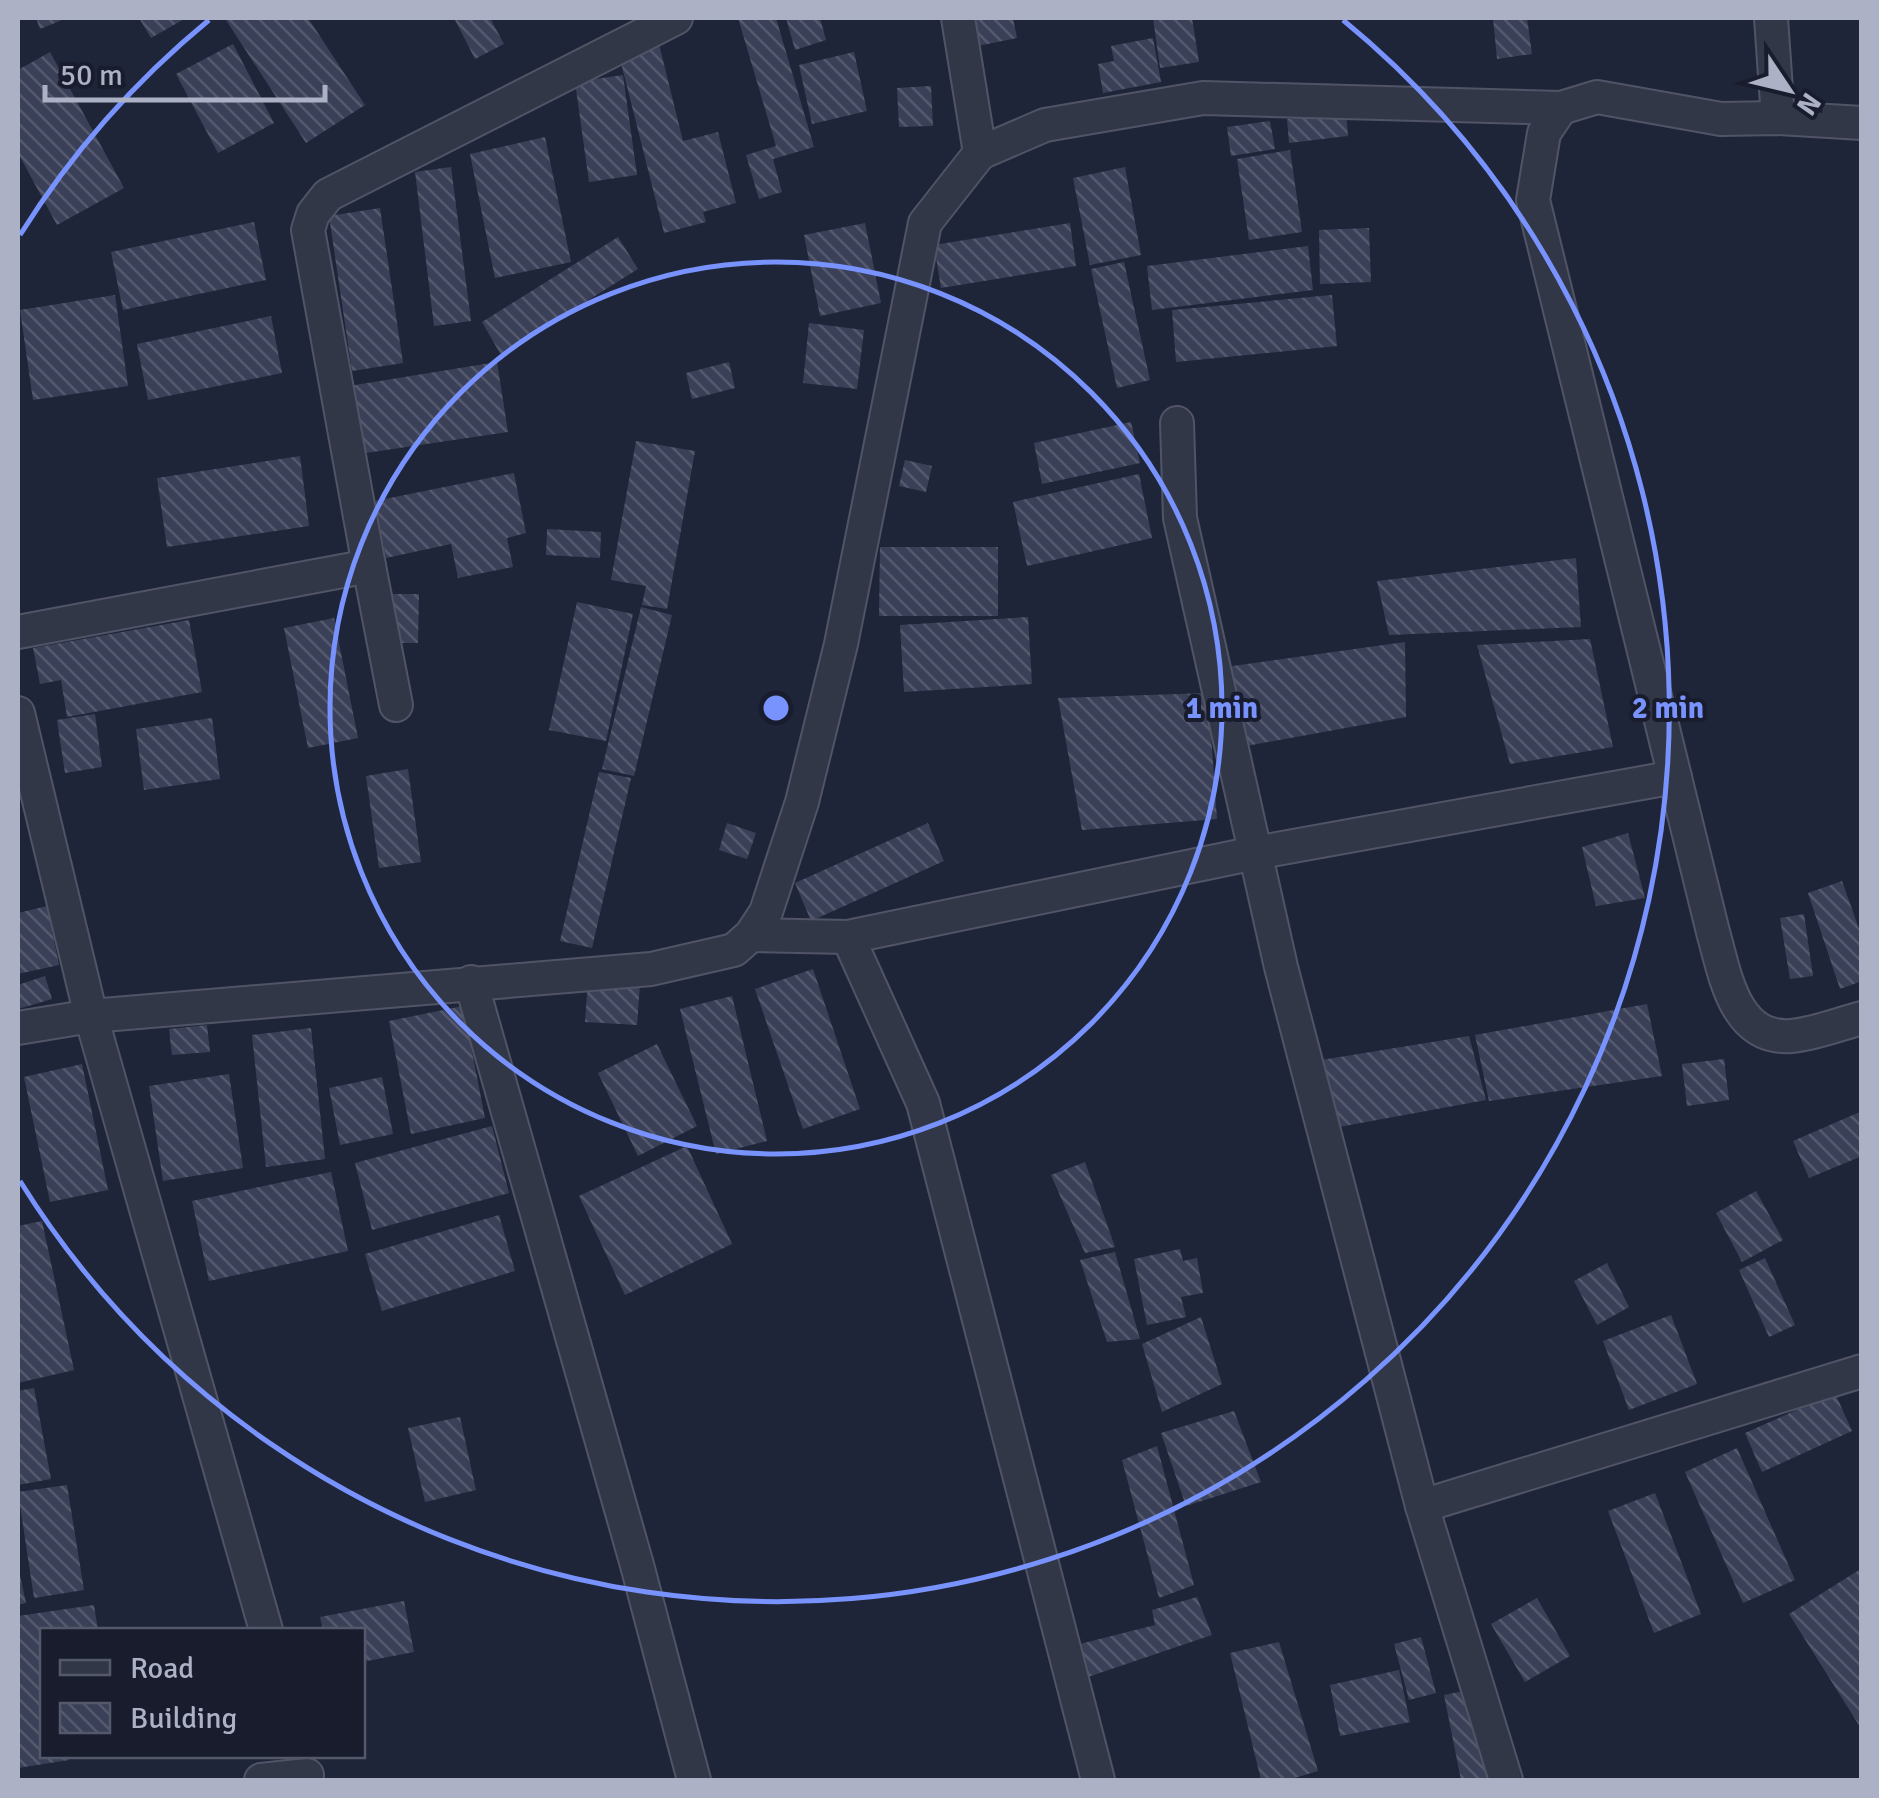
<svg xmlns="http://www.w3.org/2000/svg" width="1879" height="1798" font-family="Signika,sans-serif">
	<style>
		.building { fill: url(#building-back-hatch) }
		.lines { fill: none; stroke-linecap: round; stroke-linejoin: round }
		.minor-casing { stroke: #505466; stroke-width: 36 }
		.minor { stroke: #323748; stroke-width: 32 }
		.ring { fill: none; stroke: #7993fe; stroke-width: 5 }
		.centre { fill: #7993fe; stroke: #181c2d; stroke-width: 5 }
		.ring-label { font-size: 30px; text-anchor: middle; font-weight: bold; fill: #7993fe; stroke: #181c2d; stroke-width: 8; stroke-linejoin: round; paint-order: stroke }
	</style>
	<defs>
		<pattern id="building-back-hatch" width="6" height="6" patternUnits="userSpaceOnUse" patternTransform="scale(2.5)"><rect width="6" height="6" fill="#3a4058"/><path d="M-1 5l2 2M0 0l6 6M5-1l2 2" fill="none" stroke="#54596e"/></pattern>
	</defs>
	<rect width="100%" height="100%" fill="#1f2538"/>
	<g class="building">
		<polygon points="36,18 67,18 40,29"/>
		<polygon points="139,18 186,18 151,38"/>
		<polygon points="231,18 308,18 365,105 306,143 226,20"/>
		<polygon points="454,18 490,18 504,44 475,59"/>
		<polygon points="738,18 776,18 814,147 773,159 782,192 759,199 746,155 776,146"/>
		<polygon points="786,18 820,18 826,40 795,50"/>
		<polygon points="973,18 1013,18 1017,38 978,46"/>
		<polygon points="1153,18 1192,18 1199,62 1160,68"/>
		<polygon points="1493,18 1527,18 1532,54 1497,59"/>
		<polygon points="1153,38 1161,82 1103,93 1098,64 1114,61 1111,46"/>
		<polygon points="658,40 683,141 718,132 736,203 703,212 706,222 664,233 618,51"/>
		<polygon points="233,44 274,123 218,153 176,74"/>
		<polygon points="50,52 124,188 57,225 18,153 18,70"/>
		<polygon points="854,52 867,111 812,124 799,65"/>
		<polygon points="623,75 637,175 589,182 575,82"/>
		<polygon points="931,86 933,126 899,127 897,88"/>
		<polygon points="1346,112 1348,136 1289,143 1287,119"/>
		<polygon points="1270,121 1275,149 1231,156 1227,127"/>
		<polygon points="545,137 571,262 495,278 470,154"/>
		<polygon points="1290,150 1302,232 1249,240 1237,159"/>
		<polygon points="451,167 471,321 434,326 415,172"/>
		<polygon points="1125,167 1141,255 1090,265 1073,178"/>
		<polygon points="380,208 403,363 352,371 329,216"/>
		<polygon points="254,222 266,280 123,310 111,252"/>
		<polygon points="865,223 881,303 820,316 804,235"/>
		<polygon points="1070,223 1076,266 941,288 934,245"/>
		<polygon points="1369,228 1371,282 1320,284 1319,230"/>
		<polygon points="618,237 638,269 501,355 482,322"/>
		<polygon points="1308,246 1313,290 1152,310 1147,266"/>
		<polygon points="1124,262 1150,380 1117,388 1091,269"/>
		<polygon points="115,295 128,386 33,400 20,310"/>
		<polygon points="1332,295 1337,346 1176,362 1172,310"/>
		<polygon points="271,316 282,373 148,400 137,344"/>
		<polygon points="809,323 864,330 857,389 803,383"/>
		<polygon points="497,362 508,432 359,454 349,386"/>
		<polygon points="729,362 735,388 692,399 686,373"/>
		<polygon points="1131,422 1140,463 1042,484 1034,443"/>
		<polygon points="636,441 695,451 667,609 642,605 646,586 611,580"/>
		<polygon points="300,456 309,526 167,547 157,478"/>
		<polygon points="905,460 932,466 926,492 899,486"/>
		<polygon points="514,473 526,533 507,538 513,567 458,578 451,544 386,558 375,501"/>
		<polygon points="1139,474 1152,538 1027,566 1013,502"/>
		<polygon points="547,529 601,532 600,558 546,555"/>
		<polygon points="880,547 998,547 998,616 879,616"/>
		<polygon points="1576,558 1581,627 1389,635 1377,581"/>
		<polygon points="387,594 419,594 418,643 385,643"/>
		<polygon points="577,602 633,614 606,741 549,730"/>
		<polygon points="641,607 672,615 634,776 602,769"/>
		<polygon points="1028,617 1032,684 904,692 900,625"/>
		<polygon points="334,618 358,738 308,748 284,628"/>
		<polygon points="189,620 202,692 67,717 61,680 40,684 33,648"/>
		<polygon points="1590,639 1613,747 1510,764 1477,645"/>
		<polygon points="1405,642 1406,717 1241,747 1225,667"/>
		<polygon points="1208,693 1217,819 1082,830 1058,698"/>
		<polygon points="95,714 102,767 65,773 57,720"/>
		<polygon points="212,718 220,779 144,790 136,729"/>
		<polygon points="408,769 421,862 379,868 366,776"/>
		<polygon points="599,772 631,778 592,948 560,941"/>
		<polygon points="727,823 756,833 747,859 719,850"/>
		<polygon points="928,823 944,861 811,921 795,883"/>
		<polygon points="1628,833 1645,898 1596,906 1582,847"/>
		<polygon points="1842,881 1862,937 1862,981 1840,989 1808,893"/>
		<polygon points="47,906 59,965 18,974 18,913"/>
		<polygon points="1804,914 1813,976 1790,979 1780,918"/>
		<polygon points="813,969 860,1109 803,1129 755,989"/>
		<polygon points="45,976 52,999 18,1009 18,985"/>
		<polygon points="588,981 640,984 637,1025 585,1022"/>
		<polygon points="732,996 767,1141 716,1154 680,1009"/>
		<polygon points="1647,1004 1662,1076 1489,1101 1475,1035"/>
		<polygon points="463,1006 485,1118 411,1134 389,1021"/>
		<polygon points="207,1025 210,1052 172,1055 169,1029"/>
		<polygon points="311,1028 325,1159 266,1167 252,1035"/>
		<polygon points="1469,1036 1486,1100 1328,1129 1309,1062"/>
		<polygon points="657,1044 697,1126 638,1156 598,1073"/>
		<polygon points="1724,1059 1729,1100 1687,1106 1682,1064"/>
		<polygon points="82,1064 108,1190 50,1202 24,1077"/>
		<polygon points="229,1074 243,1168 163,1181 149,1086"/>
		<polygon points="382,1077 393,1134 340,1145 329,1088"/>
		<polygon points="1862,1111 1862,1156 1809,1178 1793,1141"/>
		<polygon points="492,1126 509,1193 372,1230 355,1163"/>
		<polygon points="687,1146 732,1244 625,1295 579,1196"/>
		<polygon points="1085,1162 1115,1247 1085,1253 1051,1175"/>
		<polygon points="331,1172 348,1251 209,1281 192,1201"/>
		<polygon points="1756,1191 1783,1240 1742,1262 1716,1213"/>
		<polygon points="499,1215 515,1271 382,1311 365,1254"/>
		<polygon points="42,1221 74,1370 18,1383 18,1226"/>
		<polygon points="1180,1249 1183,1261 1197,1258 1203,1293 1181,1297 1186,1317 1147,1325 1134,1259"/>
		<polygon points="1115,1252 1140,1339 1107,1342 1080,1260"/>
		<polygon points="1765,1258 1795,1325 1769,1337 1739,1270"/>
		<polygon points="1607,1263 1629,1307 1597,1325 1574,1281"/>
		<polygon points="1671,1315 1697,1384 1629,1410 1603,1341"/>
		<polygon points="1201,1317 1222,1384 1162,1412 1142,1344"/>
		<polygon points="34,1388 51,1479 18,1485 18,1391"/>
		<polygon points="1835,1393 1852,1431 1762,1472 1745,1433"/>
		<polygon points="1234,1411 1261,1482 1186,1506 1161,1433"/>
		<polygon points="460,1417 476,1490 425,1502 408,1428"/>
		<polygon points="1157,1446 1194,1585 1159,1598 1122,1460"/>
		<polygon points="1737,1448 1795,1580 1743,1603 1685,1472"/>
		<polygon points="67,1485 84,1590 34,1598 18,1492"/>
		<polygon points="1655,1493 1701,1614 1654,1633 1608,1511"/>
		<polygon points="18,1566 26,1603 18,1605"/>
		<polygon points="1859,1570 1862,1575 1862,1730 1789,1614"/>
		<polygon points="1197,1597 1212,1635 1082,1679 1068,1647 1155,1625 1152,1610"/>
		<polygon points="1537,1598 1570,1656 1525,1682 1491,1624"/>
		<polygon points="404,1601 414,1652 362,1662 362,1630 323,1630 320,1617"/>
		<polygon points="94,1605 98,1630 42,1630 42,1756 68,1756 69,1760 18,1768 18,1616"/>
		<polygon points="1421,1637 1436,1693 1409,1700 1394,1644"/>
		<polygon points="1279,1642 1318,1771 1288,1780 1261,1780 1230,1653"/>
		<polygon points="1399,1670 1410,1722 1340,1736 1330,1685"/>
		<polygon points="1474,1689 1492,1780 1461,1780 1444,1695"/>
	</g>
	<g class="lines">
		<defs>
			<g id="minor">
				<polyline points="958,18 980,153"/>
				<polyline points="1771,18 1778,118"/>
				<path d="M1561,108L1544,133L1533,200L1713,932C1725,974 1734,1040 1791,1036C1814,1034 1839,1024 1862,1018"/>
				<polyline points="1177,423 1180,518 1281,967 1422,1506 1506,1780"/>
				<polyline points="369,566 308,230 313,214 328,195 676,18"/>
				<polyline points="18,632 369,566 396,705"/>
				<polyline points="18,713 91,1016 266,1630"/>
				<polyline points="751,935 848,937 1255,853 1675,777"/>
				<polyline points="848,937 923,1103 1098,1780"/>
				<polyline points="471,982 637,1565 694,1780"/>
				<polyline points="18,1028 91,1016 651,969 734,950 751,935 766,912 802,802 841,644 925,223 980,153 1045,125 1203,98 1561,108 1597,97 1721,119 1778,118 1862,123"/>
				<polyline points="1422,1506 1862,1371"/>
				<polyline points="261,1780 307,1775"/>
			</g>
		</defs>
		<use href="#minor" class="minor-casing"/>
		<use href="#minor" class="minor"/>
	</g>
	<g class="ring">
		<circle cx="776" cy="708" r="446"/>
		<path d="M20 235A892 892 0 0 1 209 20M1343 20A892 892 0 1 1 20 1181"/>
	</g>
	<circle cx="776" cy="708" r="15" class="centre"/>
	<g class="ring-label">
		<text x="1222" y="718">1 min</text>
		<text x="1668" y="718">2 min</text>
	</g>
	<rect width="1879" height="1798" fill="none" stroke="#acb1c5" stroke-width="40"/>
	<rect x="40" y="1628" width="325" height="130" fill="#181c2d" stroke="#53586a" stroke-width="2.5"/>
	<rect x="60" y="1660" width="50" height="15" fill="#323748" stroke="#53586a" stroke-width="2.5"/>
	<text x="130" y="1678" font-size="30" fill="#acb1c5">Road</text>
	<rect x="60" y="1703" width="50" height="30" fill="url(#building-back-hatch)" stroke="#53586a" stroke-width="2.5"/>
	<text x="130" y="1728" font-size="30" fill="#acb1c5">Building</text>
	<g transform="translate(1789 90) rotate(125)" stroke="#181c2d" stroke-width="8" paint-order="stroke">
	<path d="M0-8L18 38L0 25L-18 38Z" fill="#acb1c5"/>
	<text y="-15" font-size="28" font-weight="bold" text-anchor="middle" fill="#acb1c5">N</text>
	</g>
	<path d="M45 85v15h280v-15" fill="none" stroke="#acb1c5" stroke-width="5"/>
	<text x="60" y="85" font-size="30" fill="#acb1c5" stroke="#181c2d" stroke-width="8" paint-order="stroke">50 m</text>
</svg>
